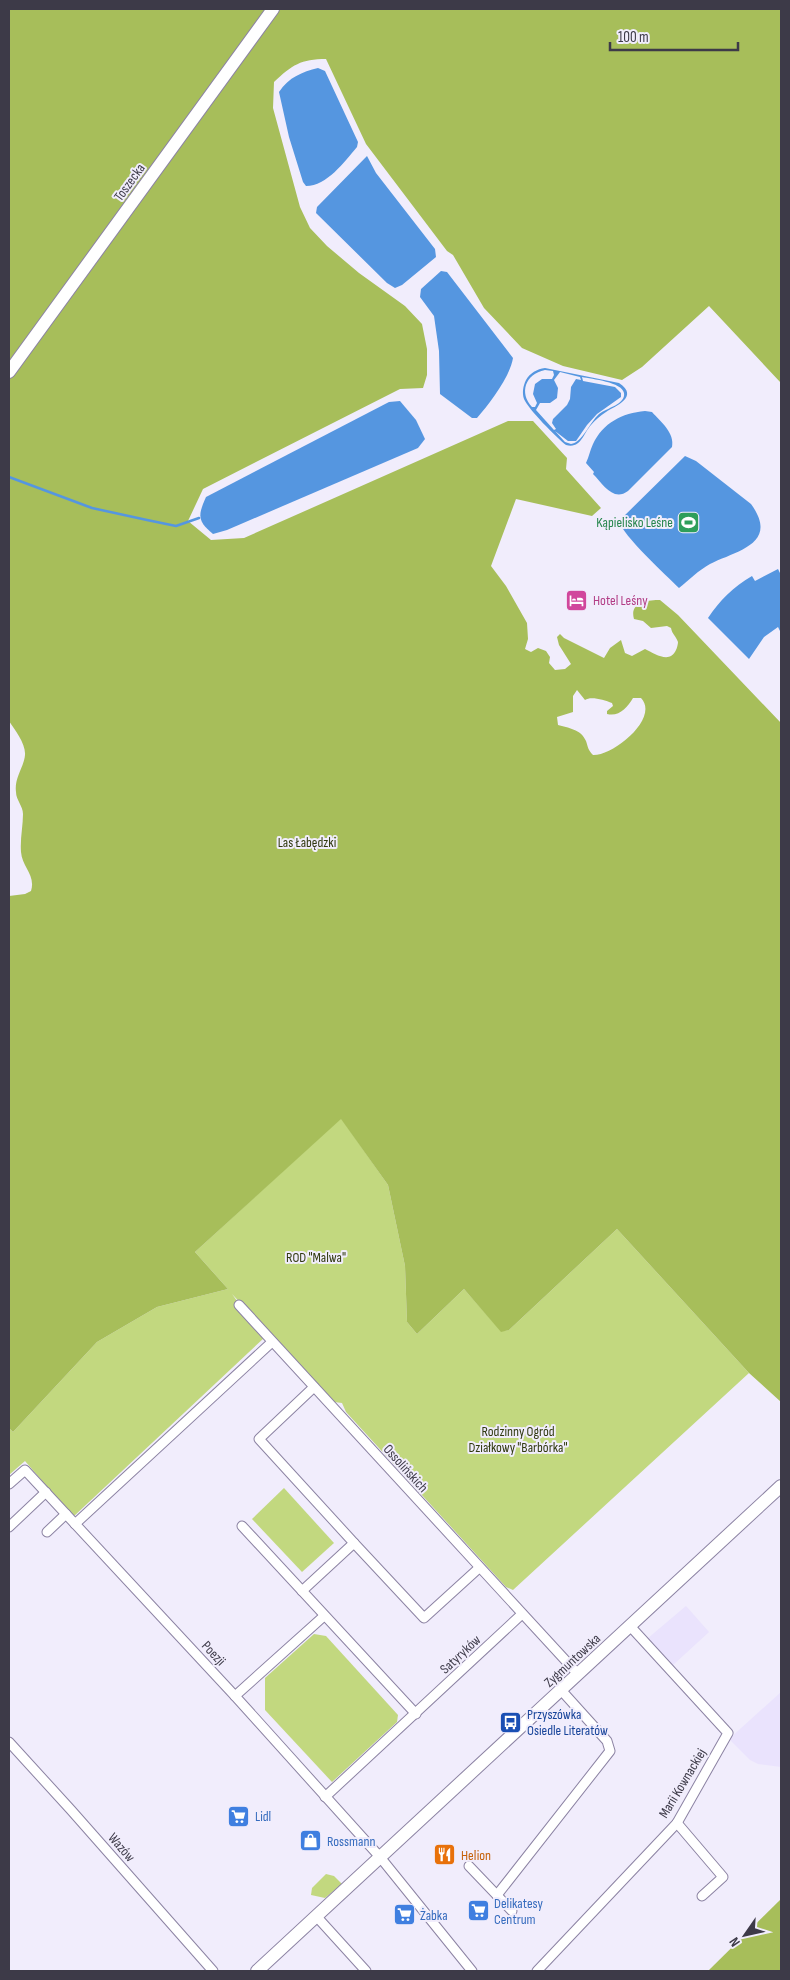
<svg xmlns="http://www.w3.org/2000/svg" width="790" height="1980" font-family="'Sofia Sans Condensed',sans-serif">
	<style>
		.built { fill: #eae3fd }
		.green { fill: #c2d87f }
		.forest { fill: #a7be5a; fill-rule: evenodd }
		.water { fill: #5596e0; fill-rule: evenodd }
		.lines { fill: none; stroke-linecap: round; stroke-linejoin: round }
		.stream { stroke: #5596e0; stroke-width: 2.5 }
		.street-casing { stroke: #8c83a3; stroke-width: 11 }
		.secondary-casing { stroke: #8c83a3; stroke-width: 14 }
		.street { stroke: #fff; stroke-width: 9 }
		.secondary { stroke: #fff; stroke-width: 12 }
		.labels { text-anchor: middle; stroke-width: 4; stroke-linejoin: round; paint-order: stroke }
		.street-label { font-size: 14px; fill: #3d3a48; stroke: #f1edfc }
		.leisure-label { font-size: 14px; fill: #27864d; stroke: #f1edfc; text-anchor: end }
		.hotel-label { font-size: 14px; fill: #b23c85; stroke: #f1edfc; text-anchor: start }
		.park-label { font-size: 14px; fill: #30390f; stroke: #f1edfc }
		.transit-label { font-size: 14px; fill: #164399; stroke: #f1edfc; text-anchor: start }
		.shop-label { font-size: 14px; fill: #366cbe; stroke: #f1edfc; text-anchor: start }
		.food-label { font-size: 14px; fill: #c56008; stroke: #f1edfc; text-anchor: start }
	</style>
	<rect width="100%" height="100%" fill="#f1edfc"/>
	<g class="built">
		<polygon points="686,1606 709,1632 673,1665 647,1639"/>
		<polygon points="781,1692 781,1767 758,1764 750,1760 729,1739"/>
	</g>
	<g class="green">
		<polygon points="341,1118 388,1185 405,1266 407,1322 417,1334 464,1289 501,1331 509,1330 617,1229 749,1373 513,1590 506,1587 346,1412 342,1403 334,1402 232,1294 264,1338 73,1517 25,1461 9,1475 9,1428 13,1432 97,1342 157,1307 228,1289 195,1252"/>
		<polygon points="284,1488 334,1543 302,1572 252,1519"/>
		<polygon points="314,1634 326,1636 398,1715 397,1722 332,1782 265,1710 265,1678"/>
		<polygon points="326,1874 334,1876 342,1884 325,1898 311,1895 312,1888"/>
	</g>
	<g class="forest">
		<path d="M9,9H781V383L709,306L642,367L622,380L563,366L522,348L484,308L453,255L447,251L366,144L326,59C301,59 292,65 274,82L273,108L300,207L310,228L327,246L359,273L405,306L422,324L427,349V375L423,388L400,389L203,489L188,521L211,540L244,538L508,421H533L567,458L566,469L601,508L592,516L516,499L491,566L506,586L527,623L528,639L525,649L531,652L538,648L546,651L550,657L549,663L555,670L565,669L571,664L559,645L557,637L560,634L564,638L604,658L610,648L621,640L625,653L632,656L645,649C655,654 670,664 676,650C677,648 678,644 678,642C676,636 672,634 671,628L667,626L651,628L643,621L634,619C629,602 648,600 660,600L678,615L781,723V1402L749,1373L617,1229L509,1330L501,1332L464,1289L417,1334L407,1322L405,1266L388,1185L341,1119L195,1252L228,1289L157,1307L97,1342L13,1432L9,1428V896L25,894L31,891C36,875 22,867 21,852C20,839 23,826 23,814C23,806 16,800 16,792C14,778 24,767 25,755C26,744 15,730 9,721ZM577,690L585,700C591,696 604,700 612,703L613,706L607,711V714C619,717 627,708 633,698H641C660,718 613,756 593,755C588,750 588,747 586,741C581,729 568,728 558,725L557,717L573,712V696Z"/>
		<polygon points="781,1899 781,1971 708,1971"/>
	</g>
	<g class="water">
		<path d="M318,68L325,71L358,142L357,147C344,162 327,186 306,186L303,182L289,137L279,92C289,77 302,72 318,68Z"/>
		<polygon points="367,156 376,173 435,249 436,257 402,285 395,288 387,283 316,213 317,207"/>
		<path d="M441,271L447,272L513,358C510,377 489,404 477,418H472L440,394L439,351L434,316L420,297L421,289Z"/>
		<path d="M545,368L619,383C640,397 615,406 606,412C600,416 595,420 591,425C583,434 581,449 566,445C557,438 528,409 524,399C522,393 523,386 526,380C530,373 537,369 545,368ZM545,370L553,371L554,375L552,379H542L535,384L533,394L537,403L535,407H532C519,393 525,374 545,370ZM560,372L580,377L581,380L576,379L571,387L570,399L567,405L553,419L552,423L556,429L554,430L536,410L540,403H550L557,398L558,388L554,380ZM582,377C592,379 622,382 624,393C626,404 607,408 599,414C590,422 582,443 571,444L565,442L555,431L568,441H576L587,425L597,414L621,397V393L615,387L583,381Z"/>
		<path d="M400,401L416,420L425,439L418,448L227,530L213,534C197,521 198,515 206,497L389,402Z"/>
		<path d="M645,411L652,412C661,422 675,433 672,447L628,491C613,502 603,484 593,474L594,472L586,463C589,457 590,450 593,444C603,423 622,413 645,411Z"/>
		<path d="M685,456L696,461L751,504C780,544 736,551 710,564C699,570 689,580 679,588C667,576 622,535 619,521Z"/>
		<path d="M778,569L781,575V633L778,627L764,637L749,659L708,618C720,600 733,587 752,576L755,581Z"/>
	</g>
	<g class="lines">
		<polyline class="stream" points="9,477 92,508 147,520 176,526 199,518"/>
		<defs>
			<g id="street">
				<polyline points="239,1305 578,1674"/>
				<polyline points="314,1387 259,1439 354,1543"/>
				<polyline points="9,1484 25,1470 235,1696 380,1857 472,1971"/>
				<polyline points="75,1524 272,1342"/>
				<polyline points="242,1526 416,1714"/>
				<polyline points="9,1527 46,1492"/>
				<polyline points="47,1532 66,1514"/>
				<polyline points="302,1591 354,1543 424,1618 479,1568"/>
				<polyline points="235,1696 324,1616"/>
				<polyline points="9,1742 71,1810 213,1971"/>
				<polyline points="325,1797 522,1614"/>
				<polyline points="677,1823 723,1877 702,1896"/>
				<polyline points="469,1866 512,1911"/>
				<polyline points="497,1895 610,1751 607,1741 561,1690"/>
				<polyline points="317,1917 366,1971"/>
				<polyline points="537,1971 677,1823 728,1733 630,1626"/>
			</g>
			<g id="secondary">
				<polyline points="9,372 273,9"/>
				<polyline points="257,1971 781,1486"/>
			</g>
		</defs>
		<use href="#street" class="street-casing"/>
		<use href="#secondary" class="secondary-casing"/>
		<use href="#street" class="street"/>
		<use href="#secondary" class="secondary"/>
	</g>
	<defs>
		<symbol id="stadium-square" viewBox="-11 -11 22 22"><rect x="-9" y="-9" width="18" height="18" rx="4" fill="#2e9e5b" stroke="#f1edfc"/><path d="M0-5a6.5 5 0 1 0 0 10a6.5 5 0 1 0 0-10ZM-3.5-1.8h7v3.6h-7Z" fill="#fff"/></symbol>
		<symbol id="hotel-square" viewBox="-11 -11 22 22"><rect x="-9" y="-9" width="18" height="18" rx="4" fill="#d1479c" stroke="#f1edfc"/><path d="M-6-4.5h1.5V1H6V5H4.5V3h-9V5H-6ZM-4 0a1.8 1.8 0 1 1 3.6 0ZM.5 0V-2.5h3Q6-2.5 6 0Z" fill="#fff"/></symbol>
		<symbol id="bus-square" viewBox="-11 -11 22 22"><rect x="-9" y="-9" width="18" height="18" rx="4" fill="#1a4fb4" stroke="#f1edfc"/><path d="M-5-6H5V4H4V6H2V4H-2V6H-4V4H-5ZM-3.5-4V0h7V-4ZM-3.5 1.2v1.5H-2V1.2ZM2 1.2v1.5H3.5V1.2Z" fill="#fff"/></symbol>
		<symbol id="supermarket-square" viewBox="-11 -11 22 22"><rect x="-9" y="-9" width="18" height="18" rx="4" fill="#3f7fe0" stroke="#f1edfc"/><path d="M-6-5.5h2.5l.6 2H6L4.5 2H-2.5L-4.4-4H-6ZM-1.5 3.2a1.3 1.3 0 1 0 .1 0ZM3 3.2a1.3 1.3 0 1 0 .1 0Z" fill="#fff"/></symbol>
		<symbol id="shop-square" viewBox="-11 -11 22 22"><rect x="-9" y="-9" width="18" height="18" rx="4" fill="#3f7fe0" stroke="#f1edfc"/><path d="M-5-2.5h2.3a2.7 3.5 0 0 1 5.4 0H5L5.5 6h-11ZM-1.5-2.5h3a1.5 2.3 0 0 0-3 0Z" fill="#fff"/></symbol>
		<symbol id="restaurant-square" viewBox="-11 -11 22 22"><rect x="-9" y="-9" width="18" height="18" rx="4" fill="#e8710a" stroke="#f1edfc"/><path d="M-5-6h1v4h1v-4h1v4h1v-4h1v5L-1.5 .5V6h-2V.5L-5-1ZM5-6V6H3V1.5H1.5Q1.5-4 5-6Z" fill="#fff"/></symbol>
	</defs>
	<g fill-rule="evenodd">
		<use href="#stadium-square" x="676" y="510" width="25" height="25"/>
		<use href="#hotel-square" x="564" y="588" width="25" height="25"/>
		<use href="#bus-square" x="498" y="1710" width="25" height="25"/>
		<use href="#supermarket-square" x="226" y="1804" width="25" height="25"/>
		<use href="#shop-square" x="298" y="1828" width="25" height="25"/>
		<use href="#restaurant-square" x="432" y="1842" width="25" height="25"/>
		<use href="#supermarket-square" x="466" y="1898" width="25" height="25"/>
		<use href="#supermarket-square" x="392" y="1902" width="25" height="25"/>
	</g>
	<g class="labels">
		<g class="street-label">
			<text transform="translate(129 182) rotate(-54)" y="5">Toszecka</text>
			<text transform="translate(406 1468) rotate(48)" y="5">Ossolińskich</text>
			<text transform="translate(214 1653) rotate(47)" y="5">Poezji</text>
			<text transform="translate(460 1654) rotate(-43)" y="5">Satyryków</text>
			<text transform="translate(572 1660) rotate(-43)" y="5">Zygmuntowska</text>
			<text transform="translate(682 1783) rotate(-59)" y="5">Marii Kownackiej</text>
			<text transform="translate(122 1847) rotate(49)" y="5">Wazów</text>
		</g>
		<g class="leisure-label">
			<text x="673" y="527">Kąpielisko Leśne</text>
		</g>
		<g class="hotel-label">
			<text x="593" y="605">Hotel Leśny</text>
		</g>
		<g class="park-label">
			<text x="307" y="847">Las Łabędzki</text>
			<text x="316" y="1262">ROD "Malwa"</text>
			<text x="518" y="1436">Rodzinny Ogród<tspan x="518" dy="16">Działkowy "Barbórka"</tspan></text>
		</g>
		<g class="transit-label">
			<text x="527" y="1719">Przyszówka<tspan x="527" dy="16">Osiedle Literatów</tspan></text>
		</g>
		<g class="shop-label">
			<text x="255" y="1821">Lidl</text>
			<text x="327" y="1846">Rossmann</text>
			<text x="494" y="1908">Delikatesy<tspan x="494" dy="16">Centrum</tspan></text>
			<text x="420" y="1920">Żabka</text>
		</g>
		<g class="food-label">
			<text x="461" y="1860">Helion</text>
		</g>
	</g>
	<rect width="790" height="1980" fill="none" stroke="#3d3a48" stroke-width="20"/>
	<g transform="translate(745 1935) rotate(236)" stroke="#f1edfc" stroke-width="4" paint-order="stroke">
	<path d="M0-4L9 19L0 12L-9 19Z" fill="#3d3a48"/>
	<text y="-8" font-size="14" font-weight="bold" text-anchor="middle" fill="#3d3a48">N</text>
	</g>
	<path d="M610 42v8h128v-8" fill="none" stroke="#3d3a48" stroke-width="2.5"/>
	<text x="618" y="42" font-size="15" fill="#3d3a48" stroke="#f1edfc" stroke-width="4" paint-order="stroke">100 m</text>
</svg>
